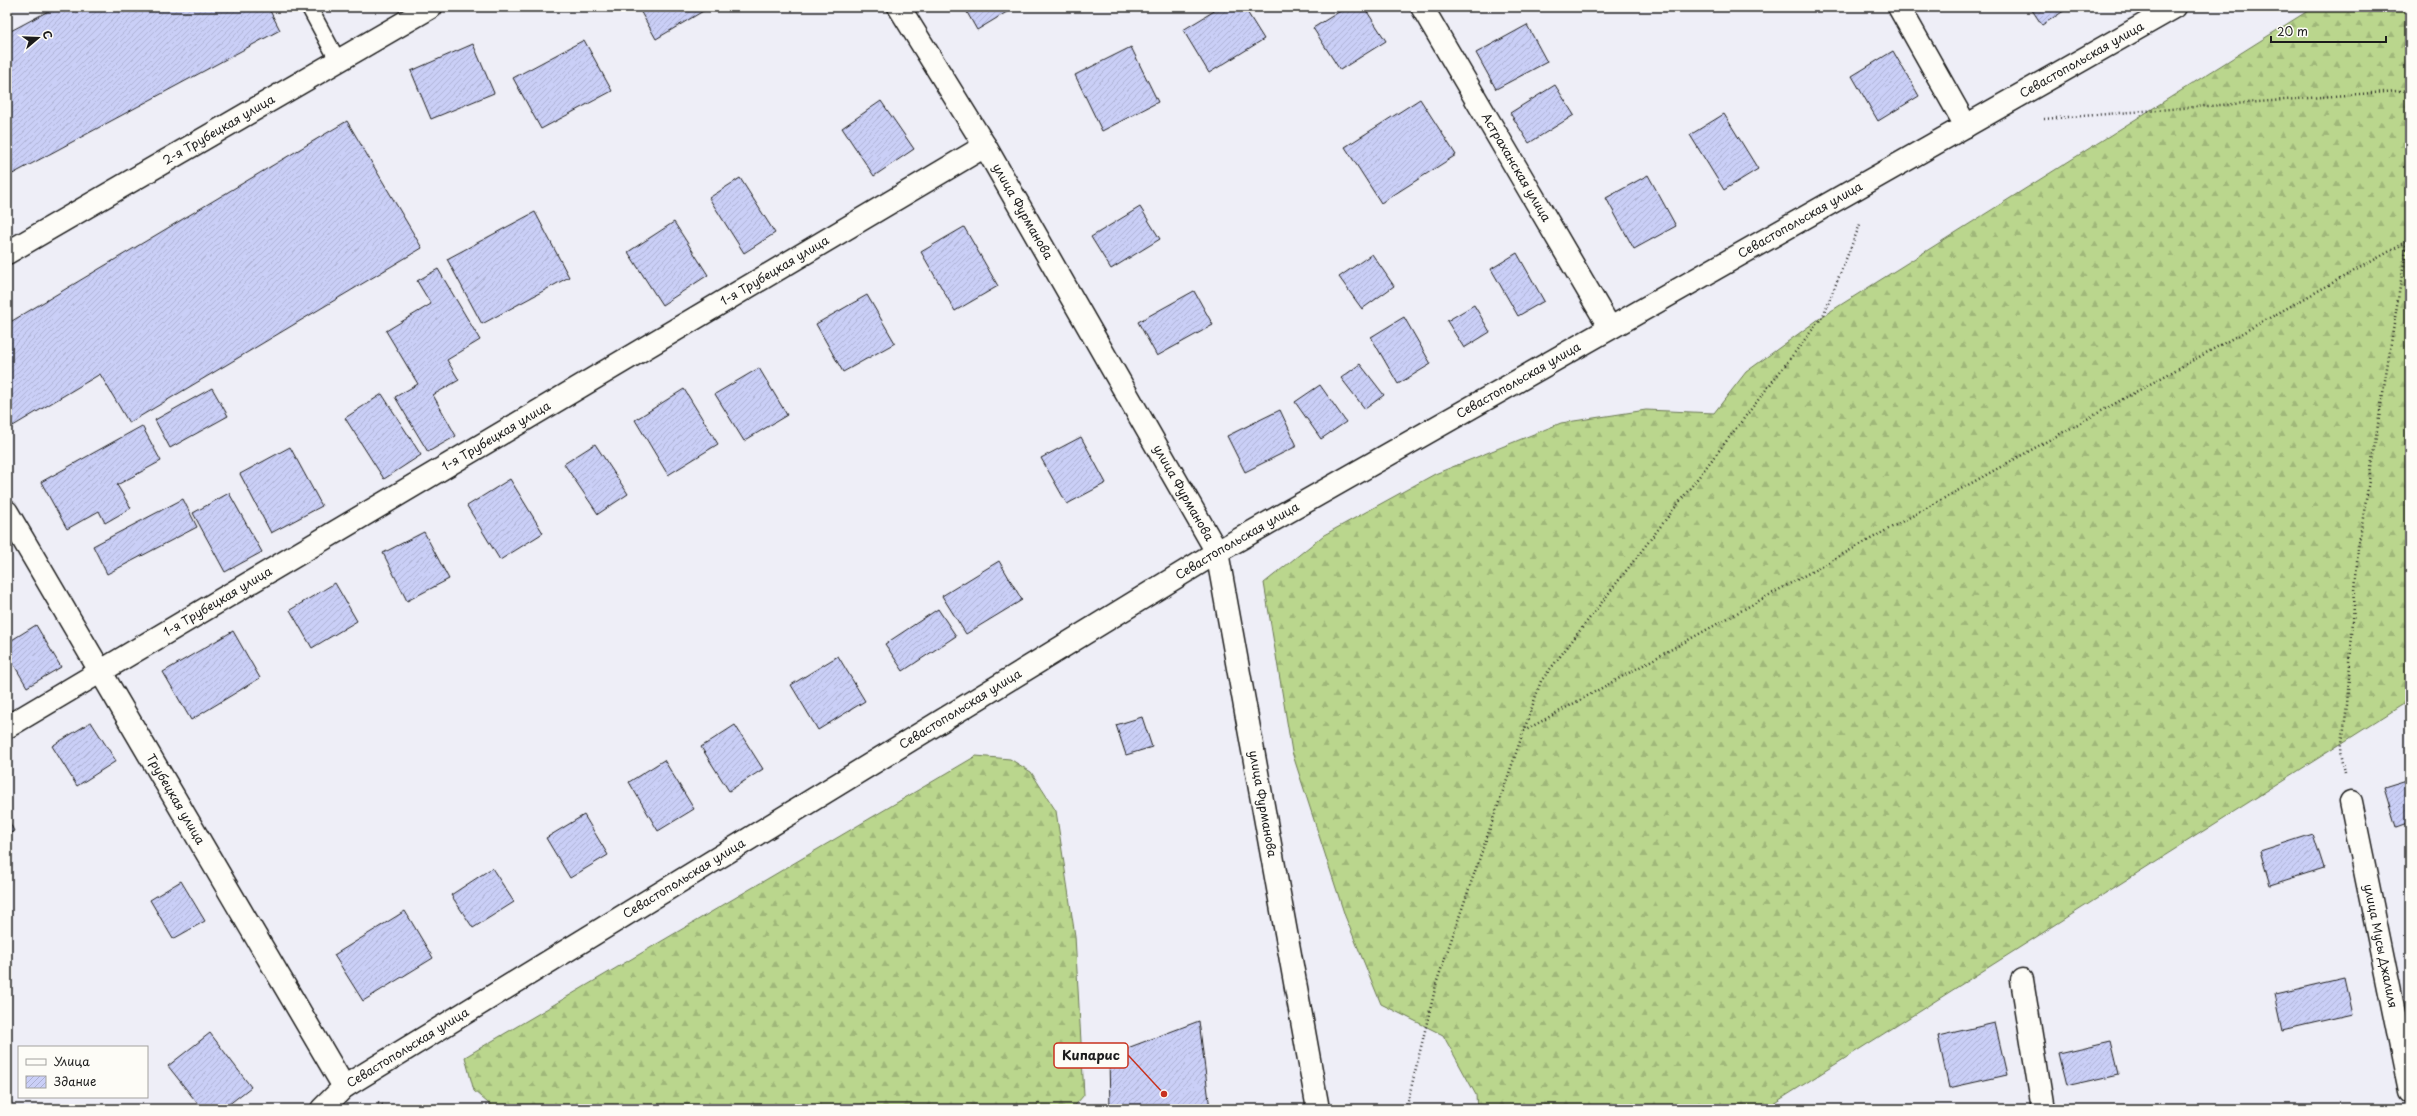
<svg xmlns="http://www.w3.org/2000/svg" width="2417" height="1116" font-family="'Playpen Sans',sans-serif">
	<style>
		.forest { fill: url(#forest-firs); stroke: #6b7954 }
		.building { fill: url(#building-hatch); stroke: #1c1c1c }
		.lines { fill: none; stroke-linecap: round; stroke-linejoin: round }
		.service-casing { stroke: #1c1c1c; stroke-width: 18 }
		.minor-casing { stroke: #1c1c1c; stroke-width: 25 }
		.path { stroke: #1c1c1c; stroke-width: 2.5; stroke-dasharray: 1 3; stroke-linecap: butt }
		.service { stroke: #fdfcf7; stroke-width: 15 }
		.minor { stroke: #fdfcf7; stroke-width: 22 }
		.labels { text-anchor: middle; stroke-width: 3; stroke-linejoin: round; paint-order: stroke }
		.street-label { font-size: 12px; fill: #1c1c1c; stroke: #fdfcf7 }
		.leader { fill: none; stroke: #c8321e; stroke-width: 1.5 }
		.callout-dot { fill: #c8321e; stroke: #fdfcf7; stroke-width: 1.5 }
		.callout { fill: #fdfcf7; stroke: #c8321e; stroke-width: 1.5 }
		.callout-label { font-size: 13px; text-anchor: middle; font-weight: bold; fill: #1c1c1c }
	</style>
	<defs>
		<pattern id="forest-firs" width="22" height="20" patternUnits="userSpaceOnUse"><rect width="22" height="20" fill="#bad68d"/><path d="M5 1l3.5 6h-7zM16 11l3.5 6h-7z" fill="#9fb779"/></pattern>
		<pattern id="building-hatch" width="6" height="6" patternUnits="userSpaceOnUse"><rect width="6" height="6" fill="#cacff7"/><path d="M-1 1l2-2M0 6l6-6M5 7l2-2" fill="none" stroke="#adb1d3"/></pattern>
	</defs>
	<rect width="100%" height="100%" fill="#eeeef7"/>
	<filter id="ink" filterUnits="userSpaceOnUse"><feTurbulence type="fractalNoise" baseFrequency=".025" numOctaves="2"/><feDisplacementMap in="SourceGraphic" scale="8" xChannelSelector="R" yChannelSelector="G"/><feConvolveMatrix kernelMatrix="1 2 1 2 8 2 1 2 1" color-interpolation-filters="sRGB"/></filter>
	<g filter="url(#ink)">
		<g class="forest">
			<polygon points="2314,7 2410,7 2410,700 1765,1109 1477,1109 1476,1095 1443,1035 1381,1004 1345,916 1292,752 1264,583 1324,535 1435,474 1561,423 1646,410 1714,413 1746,372 1823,316"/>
			<polygon points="976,756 1010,759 1031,772 1056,811 1075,936 1084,1095 1072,1109 495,1109 474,1091 465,1057"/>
		</g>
		<g class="building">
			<polygon points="56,7 268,7 280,30 7,177 7,33"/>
			<polygon points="638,7 710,7 656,39"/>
			<polygon points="964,7 1015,7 977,30"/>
			<polygon points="1221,7 1244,7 1264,39 1209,73 1183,30"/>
			<polygon points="1347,7 1364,7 1386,41 1340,70 1313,28"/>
			<polygon points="2030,7 2070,7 2042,25"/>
			<polygon points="1527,25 1547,62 1496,89 1476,53"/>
			<polygon points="584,40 612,91 541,129 513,78"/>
			<polygon points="473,44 494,93 431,119 411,71"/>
			<polygon points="1131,47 1158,102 1102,131 1075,75"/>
			<polygon points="1893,51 1919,96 1878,121 1852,76"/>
			<polygon points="1555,85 1574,115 1529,143 1510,113"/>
			<polygon points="1420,99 1456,155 1381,203 1345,147"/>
			<polygon points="881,101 914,149 874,176 842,128"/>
			<polygon points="1724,114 1758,169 1724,190 1690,135"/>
			<polygon points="347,121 422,248 129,423 100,374 13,426 7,416 7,324"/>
			<polygon points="1648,175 1676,226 1634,249 1606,198"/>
			<polygon points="740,178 775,233 744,253 709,198"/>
			<polygon points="1140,207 1160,239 1111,269 1091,237"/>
			<polygon points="535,212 569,277 482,324 447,259"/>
			<polygon points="674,222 708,275 662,305 628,252"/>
			<polygon points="964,227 998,286 955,311 921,252"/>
			<polygon points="1517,253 1544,301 1518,316 1491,269"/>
			<polygon points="1372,254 1394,286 1362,309 1339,277"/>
			<polygon points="438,269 480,340 447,360 459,380 433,395 456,436 428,452 395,397 418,384 386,331 431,304 417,281"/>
			<polygon points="1194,291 1213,325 1157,356 1138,322"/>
			<polygon points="867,295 895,343 843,372 816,324"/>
			<polygon points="1474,305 1490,332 1464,348 1447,321"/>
			<polygon points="1404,317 1431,364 1398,384 1371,337"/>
			<polygon points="1360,364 1384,395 1365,409 1341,378"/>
			<polygon points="759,368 787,415 744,441 715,394"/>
			<polygon points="1320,385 1346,422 1321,439 1295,402"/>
			<polygon points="212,388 228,416 170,448 155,420"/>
			<polygon points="684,389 718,444 668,475 635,420"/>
			<polygon points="382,394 421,455 384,479 345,418"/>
			<polygon points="1280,410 1297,446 1245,472 1227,436"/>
			<polygon points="142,426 161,461 117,485 131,508 105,523 99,511 67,529 41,482"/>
			<polygon points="1081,437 1106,483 1067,504 1041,458"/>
			<polygon points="595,444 628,494 598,514 564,464"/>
			<polygon points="290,447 322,506 271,533 240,474"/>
			<polygon points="510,479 543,533 500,560 467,506"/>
			<polygon points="229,493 262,552 225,572 193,513"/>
			<polygon points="183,499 197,527 107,574 93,546"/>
			<polygon points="424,532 449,579 407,601 383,553"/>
			<polygon points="999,561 1022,600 966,634 942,596"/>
			<polygon points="335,583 357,621 312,648 290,610"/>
			<polygon points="938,609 956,636 903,671 885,644"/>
			<polygon points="36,625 61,667 27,687 7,653 7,643"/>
			<polygon points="233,631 260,678 191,720 163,672"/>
			<polygon points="838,656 865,701 818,730 791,685"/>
			<polygon points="1142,717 1152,747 1126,755 1116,725"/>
			<polygon points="91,722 116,761 77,786 52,746"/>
			<polygon points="735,725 763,769 729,791 701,747"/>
			<polygon points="664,760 694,809 658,831 629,782"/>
			<polygon points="2410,779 2410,822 2396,827 2384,787"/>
			<polygon points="584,815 608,855 570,878 546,838"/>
			<polygon points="7,817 14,831 7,835"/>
			<polygon points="2313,834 2324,868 2270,885 2260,851"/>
			<polygon points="492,868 514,902 473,928 451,895"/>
			<polygon points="181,881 205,921 173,939 150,900"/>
			<polygon points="2410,887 2410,906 2406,888"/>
			<polygon points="405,911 433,958 363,1001 334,955"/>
			<polygon points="2344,978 2352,1015 2283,1031 2275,994"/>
			<polygon points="1199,1021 1210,1109 1110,1109 1109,1055"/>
			<polygon points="1995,1023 2007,1075 1949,1088 1938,1036"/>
			<polygon points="210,1033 251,1087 223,1109 202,1109 168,1066"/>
			<polygon points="2111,1041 2119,1074 2066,1086 2058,1053"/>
		</g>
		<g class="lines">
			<defs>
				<polyline id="service" points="309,7 338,61"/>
				<g id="minor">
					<path id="s1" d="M899,7L985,146L1217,552L1318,1109"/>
					<path id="s2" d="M1422,7L1610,328"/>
					<polyline points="1899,7 1966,126"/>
					<path id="s3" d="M7,253L431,7"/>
					<path id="s4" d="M7,512L344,1087"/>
					<path id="s5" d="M7,727L985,146"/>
					<path id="s6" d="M2351,802L2410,1091"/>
					<polyline points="2022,980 2043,1109"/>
					<path id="s7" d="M322,1109L344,1087L1217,552L2175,7"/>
				</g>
			</defs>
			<use href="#service" class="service-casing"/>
			<use href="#minor" class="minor-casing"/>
			<g class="path">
				<polyline points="2044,119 2410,90"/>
				<polyline points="1524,731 2410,240"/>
				<polyline points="2345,773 2341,751 2347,705 2358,549 2407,243"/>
				<polyline points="378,1103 391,1109"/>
				<polyline points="1406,1109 1437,981 1541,681 1823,316 1861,222"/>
			</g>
			<use href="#service" class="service"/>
			<use href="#minor" class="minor"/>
		</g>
	</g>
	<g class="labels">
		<g class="street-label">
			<text dy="4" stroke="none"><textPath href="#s7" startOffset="2050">Севастопольская улица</textPath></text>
			<text dy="4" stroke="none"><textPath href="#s3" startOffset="245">2-я Трубецкая улица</textPath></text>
			<text dy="4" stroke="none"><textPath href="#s2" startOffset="186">Астраханская улица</textPath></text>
			<text dy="4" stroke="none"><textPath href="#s1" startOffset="239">улица Фурманова</textPath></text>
			<text dy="4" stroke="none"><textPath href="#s7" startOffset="1726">Севастопольская улица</textPath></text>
			<text dy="4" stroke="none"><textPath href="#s5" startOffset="893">1-я Трубецкая улица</textPath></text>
			<text dy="4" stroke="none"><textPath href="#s7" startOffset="1402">Севастопольская улица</textPath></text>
			<text dy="4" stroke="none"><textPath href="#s5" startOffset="569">1-я Трубецкая улица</textPath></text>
			<text dy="4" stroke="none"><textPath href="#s1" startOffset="563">улица Фурманова</textPath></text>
			<text dy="4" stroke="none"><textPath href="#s7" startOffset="1078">Севастопольская улица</textPath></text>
			<text dy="4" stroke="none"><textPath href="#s5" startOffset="245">1-я Трубецкая улица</textPath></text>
			<text dy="4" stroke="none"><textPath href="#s7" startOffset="754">Севастопольская улица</textPath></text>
			<text dy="4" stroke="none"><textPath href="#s4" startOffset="333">Трубецкая улица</textPath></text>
			<text dy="4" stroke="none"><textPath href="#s1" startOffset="887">улица Фурманова</textPath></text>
			<text dy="4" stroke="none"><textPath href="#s7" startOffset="430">Севастопольская улица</textPath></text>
			<text dy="4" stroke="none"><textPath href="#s6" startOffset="147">улица Мусы Джалиля</textPath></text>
			<text dy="4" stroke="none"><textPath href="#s7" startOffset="106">Севастопольская улица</textPath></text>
		</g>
	</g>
	<path class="leader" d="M1164 1094L1128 1055"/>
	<circle class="callout-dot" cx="1164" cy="1094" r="4"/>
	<rect class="callout" x="1054" y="1043" width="74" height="25" rx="4"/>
	<g class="callout-label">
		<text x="1091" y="1060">Кипарис</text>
	</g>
	<rect width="2417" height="1116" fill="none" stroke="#fdfcf7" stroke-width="24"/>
	<rect x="12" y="12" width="2393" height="1092" fill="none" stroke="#1c1c1c" stroke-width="1.5" filter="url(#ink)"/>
	<rect x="18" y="1046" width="130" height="52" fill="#fdfcf7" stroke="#a3a29f"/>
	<rect x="26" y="1059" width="20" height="6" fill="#fdfcf7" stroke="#a3a29f"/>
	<text x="54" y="1066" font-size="12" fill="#1c1c1c">Улица</text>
	<rect x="26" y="1076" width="20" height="12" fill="url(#building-hatch)" stroke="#a3a29f"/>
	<text x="54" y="1086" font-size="12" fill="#1c1c1c">Здание</text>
	<g transform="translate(38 38) rotate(71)" stroke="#fdfcf7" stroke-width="3" paint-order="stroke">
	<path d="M0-3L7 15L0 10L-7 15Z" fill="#1c1c1c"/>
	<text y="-6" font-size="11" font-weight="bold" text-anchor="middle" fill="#1c1c1c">С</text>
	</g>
	<path d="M2271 36v6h115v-6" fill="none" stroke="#1c1c1c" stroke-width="2"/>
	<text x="2277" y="36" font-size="12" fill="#1c1c1c" stroke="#fdfcf7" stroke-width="3" paint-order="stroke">20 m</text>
</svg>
